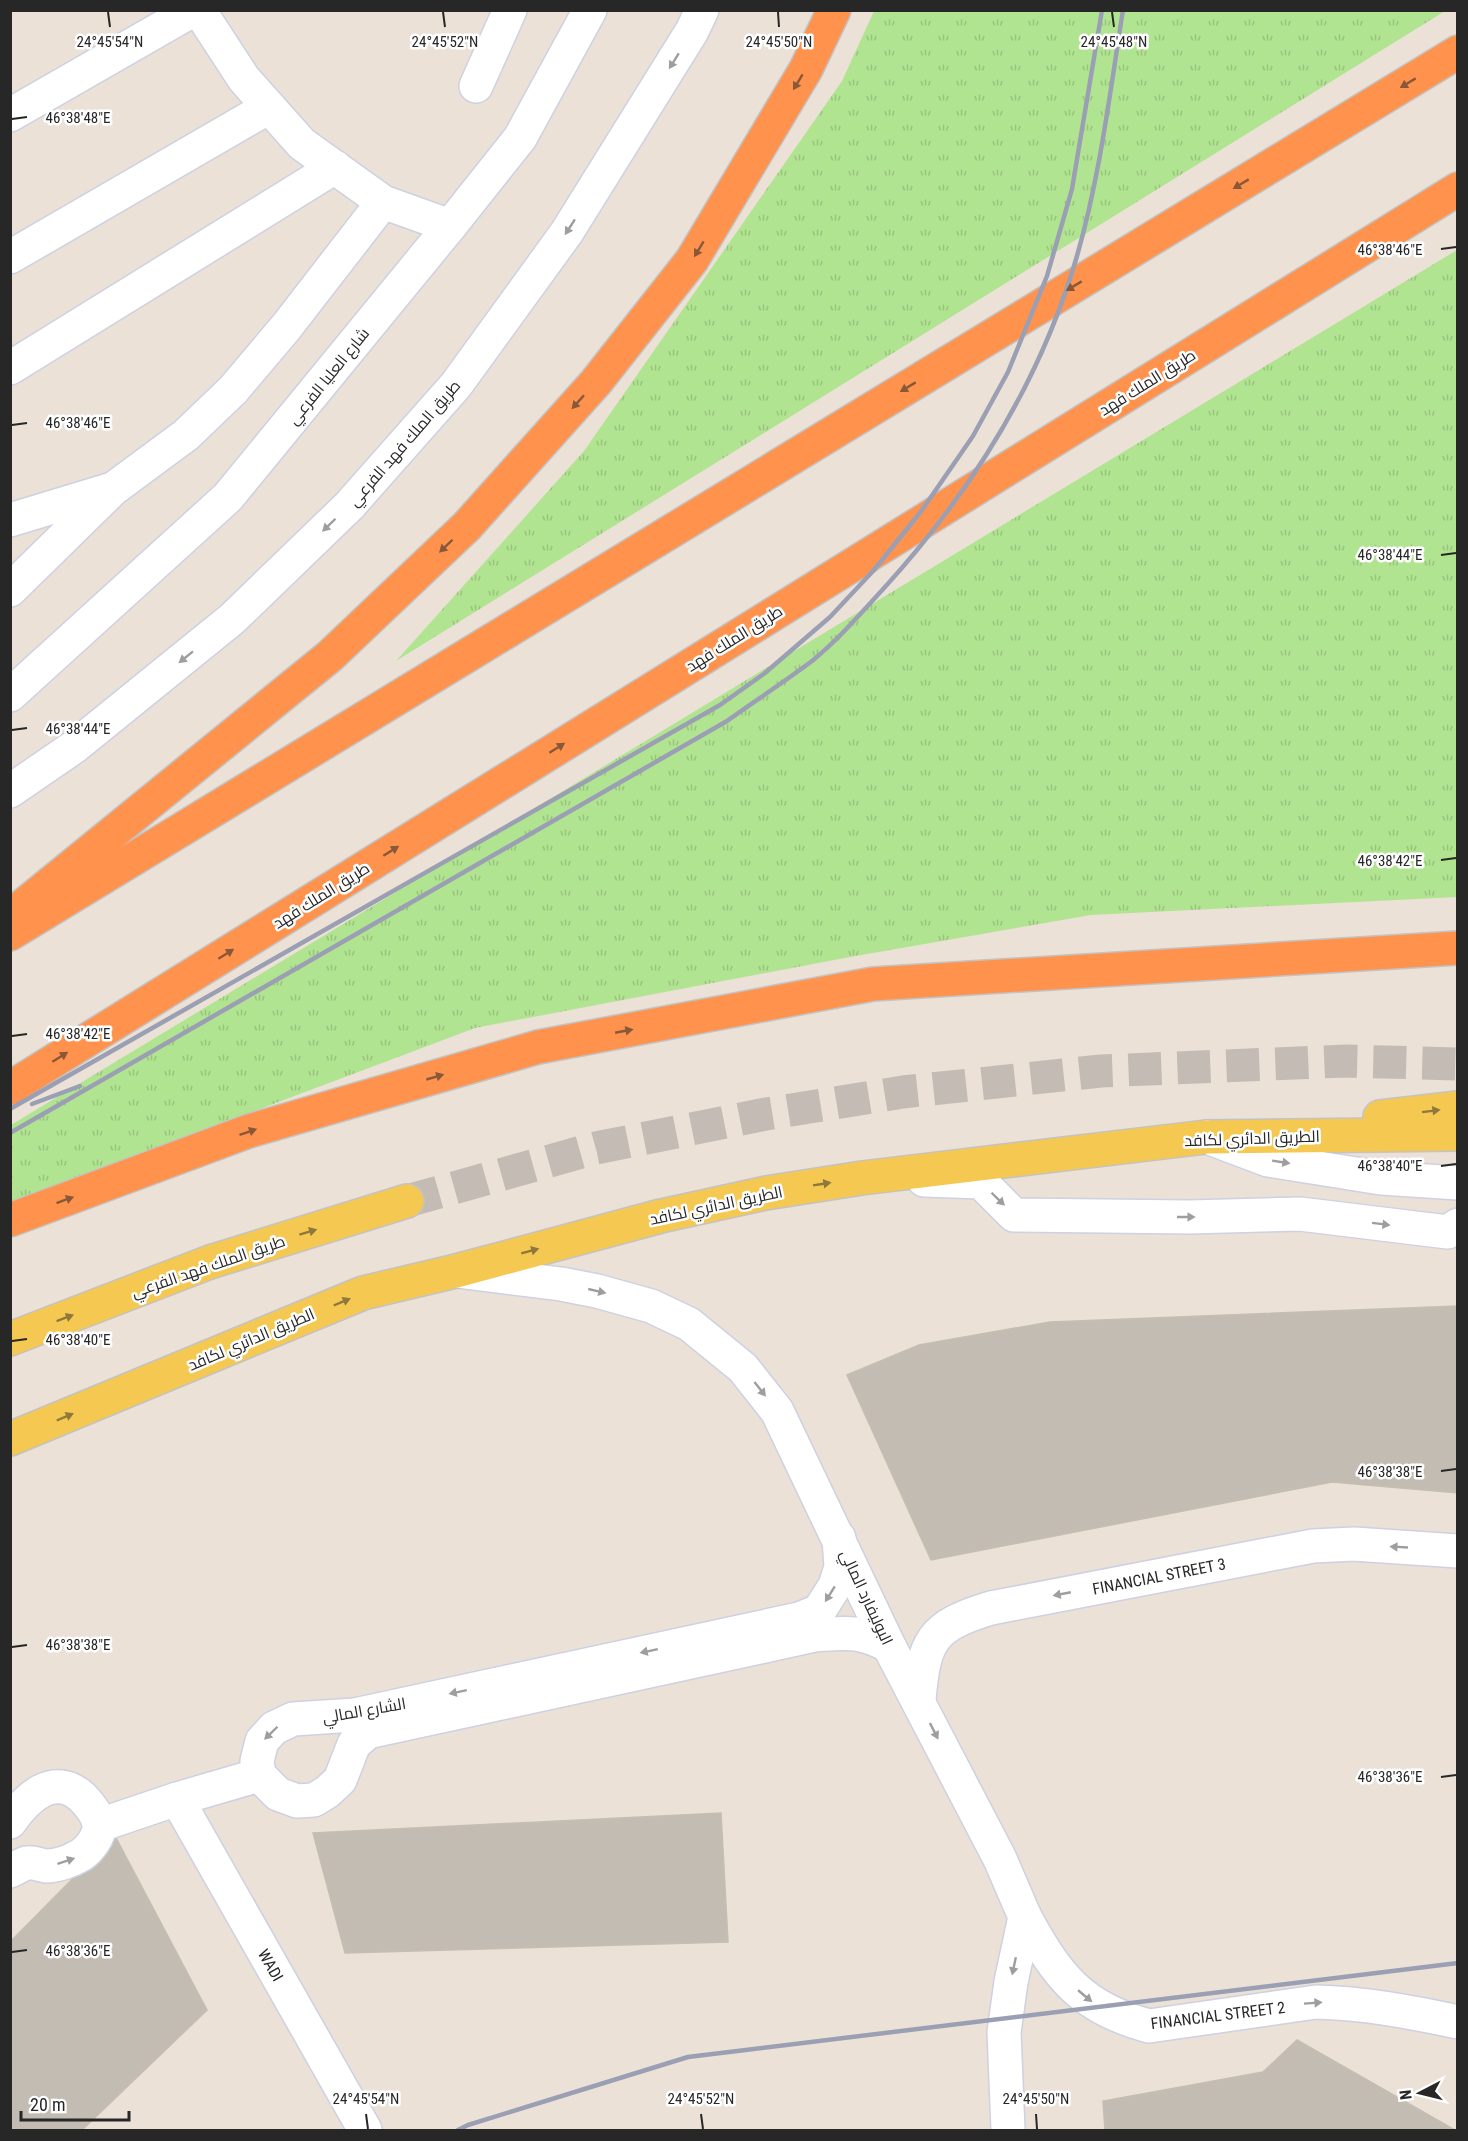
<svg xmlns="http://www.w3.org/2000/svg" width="1468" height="2141" font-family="'Roboto Condensed',Cairo,sans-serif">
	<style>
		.grass { fill: url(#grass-tufts) }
		.building { fill: #c2bcb3; stroke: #c5beb1; stroke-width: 1.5 }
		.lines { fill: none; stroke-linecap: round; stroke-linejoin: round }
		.major-tunnel { stroke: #c4bcb4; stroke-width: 33; stroke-dasharray: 33 16; stroke-linecap: butt }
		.minor-casing { stroke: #cdd1e1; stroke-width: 36 }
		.major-casing { stroke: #c3c3c3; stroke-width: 36 }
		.highway-casing { stroke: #c3c3c3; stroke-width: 36 }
		.minor { stroke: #fff; stroke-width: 33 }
		.major { stroke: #f5c851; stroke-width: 33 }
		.highway { stroke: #ff934e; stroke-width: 33 }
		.rail { stroke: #9a9fb3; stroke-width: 4.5 }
		.oneway { fill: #9e9e9e }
		.oneway2 { fill: #885839 }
		.oneway3 { fill: #8e783c }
		.ticks { fill: none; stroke: #272727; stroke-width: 2 }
		.labels { text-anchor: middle; stroke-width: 5; stroke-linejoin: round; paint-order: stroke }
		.street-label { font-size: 16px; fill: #272727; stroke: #fff }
		.ticks-label { font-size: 15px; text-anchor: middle; fill: #272727; stroke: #fff; stroke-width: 5; stroke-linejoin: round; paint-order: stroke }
	</style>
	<defs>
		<pattern id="grass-tufts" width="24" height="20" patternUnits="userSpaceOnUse" patternTransform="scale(1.5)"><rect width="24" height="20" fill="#b1e491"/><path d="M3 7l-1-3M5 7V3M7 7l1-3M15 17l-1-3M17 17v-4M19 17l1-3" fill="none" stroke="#98c47d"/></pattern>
	</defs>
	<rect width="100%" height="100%" fill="#ebe1d7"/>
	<g class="grass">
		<polygon points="874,11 1445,11 396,661 584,451 842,81"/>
		<polygon points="1457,250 1457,897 1091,915 850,957 475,1028 11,1203 11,1125"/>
	</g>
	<g class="building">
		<polygon points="1458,1306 1458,1493 1332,1482 931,1560 847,1375 919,1345 1050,1322"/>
		<polygon points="721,1813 728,1942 345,1953 313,1833"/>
		<polygon points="115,1836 207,2010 82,2130 10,2130 10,1942"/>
		<polygon points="1297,2040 1455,2130 1105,2130 1103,2101 1263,2072"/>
	</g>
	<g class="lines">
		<polyline class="major-tunnel" points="407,1201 596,1148 766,1114 903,1092 1101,1071 1346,1061 1458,1064"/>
		<defs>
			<g id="minor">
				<polyline points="199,10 244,79 302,144 383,202 450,226"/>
				<polyline points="476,86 510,10"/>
				<polyline points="10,115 193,10"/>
				<polyline points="10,257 269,107"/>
				<polyline points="10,368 335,167"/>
				<polyline points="10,520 109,490"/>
				<polyline points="10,590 113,489 186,435 233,390 287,326 383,202"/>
				<polyline points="10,695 228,497 450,226 520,138 590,10"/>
				<polyline points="10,791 74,747 232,619 349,506 456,385 567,232 692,31 702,10"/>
				<polyline points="1207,1137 1268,1160 1381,1178 1458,1183"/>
				<polyline points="924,1180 981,1182 1014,1215 1189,1217 1300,1214 1448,1232 1458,1225"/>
				<polyline points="457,1271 561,1284 597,1291 651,1306 689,1324 743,1368 777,1411 889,1646 1000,1859 1025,1917 1011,1982 1004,2032 1008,2130"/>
				<path d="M839,1538L841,1567L835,1586L819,1611L799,1619L355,1715L293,1719L274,1728L262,1741L257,1761L259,1775L278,1794L297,1801L314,1800L327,1792L340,1780L354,1744L368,1732L815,1635C846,1633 860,1630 889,1646"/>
				<path d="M919,1700C924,1641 931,1626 991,1608L1313,1546L1354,1544L1458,1551"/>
				<polyline points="177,1799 365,2130"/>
				<path d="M10,1822C27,1797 54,1772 82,1797C89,1804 97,1814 99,1824C101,1835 89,1850 81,1855C71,1861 57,1866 46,1866C40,1865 33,1862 27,1863C22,1864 15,1869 10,1871"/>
				<polyline points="100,1825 177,1799 259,1775"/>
				<path d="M1025,1917C1057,1976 1081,2008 1149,2026L1316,2002C1364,2003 1411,2012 1458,2022"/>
			</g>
			<g id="major">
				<polyline points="1380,1117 1458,1108"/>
				<polyline points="10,1339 210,1262 407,1201"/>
				<polyline points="10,1439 363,1293 456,1271 661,1216 766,1193 862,1178 1206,1137 1458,1134"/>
			</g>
			<g id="highway">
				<polyline points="19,909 330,656 467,526 596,382 692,260 806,69 834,10"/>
				<polyline points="10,934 1458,52"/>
				<polyline points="10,1088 1458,189"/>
				<polyline points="10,1220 249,1131 538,1047 873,984 1458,948"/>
			</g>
		</defs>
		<use href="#minor" class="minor-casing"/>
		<use href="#major" class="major-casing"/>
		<use href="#highway" class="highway-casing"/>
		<use href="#minor" class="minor"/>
		<use href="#major" class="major"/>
		<use href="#highway" class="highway"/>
		<g class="rail">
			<polyline points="32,1104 80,1086"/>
			<polyline points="10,1109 720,705 765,673 830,617 874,570 922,510 973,436 1008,372 1047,276 1072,189 1102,10"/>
			<path d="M10,1133L727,721C755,701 784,682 812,661C839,639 862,612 885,587C972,491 1041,380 1077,256C1100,176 1110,92 1123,10"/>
			<polyline points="458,2130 468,2125 688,2057 1458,1963"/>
		</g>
	</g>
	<defs><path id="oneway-solid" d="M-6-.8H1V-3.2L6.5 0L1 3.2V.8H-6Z" transform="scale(1.5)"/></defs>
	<g class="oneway">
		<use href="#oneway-solid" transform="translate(674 61) rotate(122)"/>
		<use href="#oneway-solid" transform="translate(570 227) rotate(123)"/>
		<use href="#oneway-solid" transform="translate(329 525) rotate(136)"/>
		<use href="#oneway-solid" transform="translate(186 657) rotate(141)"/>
		<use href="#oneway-solid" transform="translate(1281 1162) rotate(9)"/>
		<use href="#oneway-solid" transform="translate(998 1199) rotate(44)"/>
		<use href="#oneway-solid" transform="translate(1186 1217)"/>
		<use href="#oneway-solid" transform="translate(1381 1224) rotate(7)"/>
		<use href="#oneway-solid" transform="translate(597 1291) rotate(13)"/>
		<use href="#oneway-solid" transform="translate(760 1389) rotate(52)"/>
		<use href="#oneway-solid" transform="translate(1399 1547) rotate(-177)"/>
		<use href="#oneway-solid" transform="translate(830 1594) rotate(122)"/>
		<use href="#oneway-solid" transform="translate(1062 1594) rotate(169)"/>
		<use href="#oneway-solid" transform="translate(649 1651) rotate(168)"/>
		<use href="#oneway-solid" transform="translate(458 1692) rotate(168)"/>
		<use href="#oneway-solid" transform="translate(934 1731) rotate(63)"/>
		<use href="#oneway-solid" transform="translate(271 1733) rotate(136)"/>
		<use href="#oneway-solid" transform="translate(66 1861) rotate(-18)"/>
		<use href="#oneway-solid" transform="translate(1014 1966) rotate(102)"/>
		<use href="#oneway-solid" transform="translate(1085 1996) rotate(40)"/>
		<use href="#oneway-solid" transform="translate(1313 2003) rotate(-4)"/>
	</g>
	<g class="oneway2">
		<use href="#oneway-solid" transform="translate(798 82) rotate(121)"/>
		<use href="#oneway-solid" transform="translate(1408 83) rotate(149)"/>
		<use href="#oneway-solid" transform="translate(1241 184) rotate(149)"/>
		<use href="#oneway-solid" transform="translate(699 249) rotate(121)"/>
		<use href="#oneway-solid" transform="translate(1074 286) rotate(149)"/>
		<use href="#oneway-solid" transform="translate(908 387) rotate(149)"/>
		<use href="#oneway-solid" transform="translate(578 402) rotate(132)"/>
		<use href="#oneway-solid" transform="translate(446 546) rotate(136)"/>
		<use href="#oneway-solid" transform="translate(557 748) rotate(-32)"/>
		<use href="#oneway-solid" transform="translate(391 851) rotate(-32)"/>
		<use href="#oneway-solid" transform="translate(226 954) rotate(-32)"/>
		<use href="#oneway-solid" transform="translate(624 1031) rotate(-11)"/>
		<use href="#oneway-solid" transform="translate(60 1057) rotate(-32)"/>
		<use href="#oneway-solid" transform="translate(435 1077) rotate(-16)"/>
		<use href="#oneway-solid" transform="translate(248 1132) rotate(-19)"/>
		<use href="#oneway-solid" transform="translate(65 1200) rotate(-20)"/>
	</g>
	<g class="oneway3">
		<use href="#oneway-solid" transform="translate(1431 1111) rotate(-7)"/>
		<use href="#oneway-solid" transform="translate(822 1184) rotate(-9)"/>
		<use href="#oneway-solid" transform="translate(308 1232) rotate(-17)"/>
		<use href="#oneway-solid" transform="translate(530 1251) rotate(-15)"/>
		<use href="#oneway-solid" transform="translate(342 1302) rotate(-23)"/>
		<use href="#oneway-solid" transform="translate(65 1318) rotate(-21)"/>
		<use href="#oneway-solid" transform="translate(65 1417) rotate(-23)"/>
	</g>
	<path class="ticks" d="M108,12L110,27M443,12L445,27M778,12L779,27M1112,12L1114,27M12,119L27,117M1441,249L1456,247M12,425L27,423M1441,555L1456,553M12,730L27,728M1441,860L1456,858M12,1036L27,1034M1441,1166L1456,1164M12,1341L27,1339M1441,1471L1456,1469M12,1647L27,1645M1441,1777L1456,1775M12,1952L27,1950M366,2114L368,2129M701,2114L703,2129M1036,2114L1037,2129"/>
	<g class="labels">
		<g class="street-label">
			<text transform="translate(328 376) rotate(-51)" y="6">شارع العليا الفرعي</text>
			<text transform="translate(1147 382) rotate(-32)" y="6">طريق الملك فهد</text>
			<text transform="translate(404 443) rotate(-49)" y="6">طريق الملك فهد الفرعي</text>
			<text transform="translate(734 638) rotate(-32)" y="6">طريق الملك فهد</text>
			<text transform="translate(321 895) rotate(-32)" y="6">طريق الملك فهد</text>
			<text transform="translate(1252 1138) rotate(-2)" y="6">الطريق الدائري لكافد</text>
			<text transform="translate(716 1205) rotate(-12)" y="6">الطريق الدائري لكافد</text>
			<text transform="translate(208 1266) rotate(-19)" y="6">طريق الملك فهد الفرعي</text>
			<text transform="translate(251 1339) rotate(-23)" y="6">الطريق الدائري لكافد</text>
			<text transform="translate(1159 1576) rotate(-11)" y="6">FINANCIAL STREET 3</text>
			<text transform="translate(867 1597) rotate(65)" y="6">البوليفارد المالي</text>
			<text transform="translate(364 1710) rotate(-10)" y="6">الشارع المالي</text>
			<text transform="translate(271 1965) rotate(60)" y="6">WADI</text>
			<text transform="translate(1218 2015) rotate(-7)" y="6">FINANCIAL STREET 2</text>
		</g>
	</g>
	<g class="ticks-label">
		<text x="110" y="47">24°45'54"N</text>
		<text x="445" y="47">24°45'52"N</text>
		<text x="779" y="47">24°45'50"N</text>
		<text x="1114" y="47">24°45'48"N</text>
		<text x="78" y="123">46°38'48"E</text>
		<text x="1390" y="255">46°38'46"E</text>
		<text x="78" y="428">46°38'46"E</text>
		<text x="1390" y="560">46°38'44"E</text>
		<text x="78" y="734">46°38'44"E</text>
		<text x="1390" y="866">46°38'42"E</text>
		<text x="78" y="1039">46°38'42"E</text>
		<text x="1390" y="1171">46°38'40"E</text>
		<text x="78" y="1345">46°38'40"E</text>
		<text x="1390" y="1477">46°38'38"E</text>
		<text x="78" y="1650">46°38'38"E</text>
		<text x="1390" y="1782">46°38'36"E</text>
		<text x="78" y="1956">46°38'36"E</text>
		<text x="366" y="2104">24°45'54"N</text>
		<text x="701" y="2104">24°45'52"N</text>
		<text x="1036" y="2104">24°45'50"N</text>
	</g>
	<rect width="1468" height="2141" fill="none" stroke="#272727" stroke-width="24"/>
	<g transform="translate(1420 2093) rotate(263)" stroke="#ffffff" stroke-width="4.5" paint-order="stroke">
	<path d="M0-4.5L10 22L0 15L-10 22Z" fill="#272727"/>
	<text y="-9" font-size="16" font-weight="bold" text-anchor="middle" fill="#272727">N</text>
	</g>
	<path d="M21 2111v9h108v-9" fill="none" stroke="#272727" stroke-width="3"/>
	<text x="30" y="2111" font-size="18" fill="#272727" stroke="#ffffff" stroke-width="4.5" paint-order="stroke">20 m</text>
</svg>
